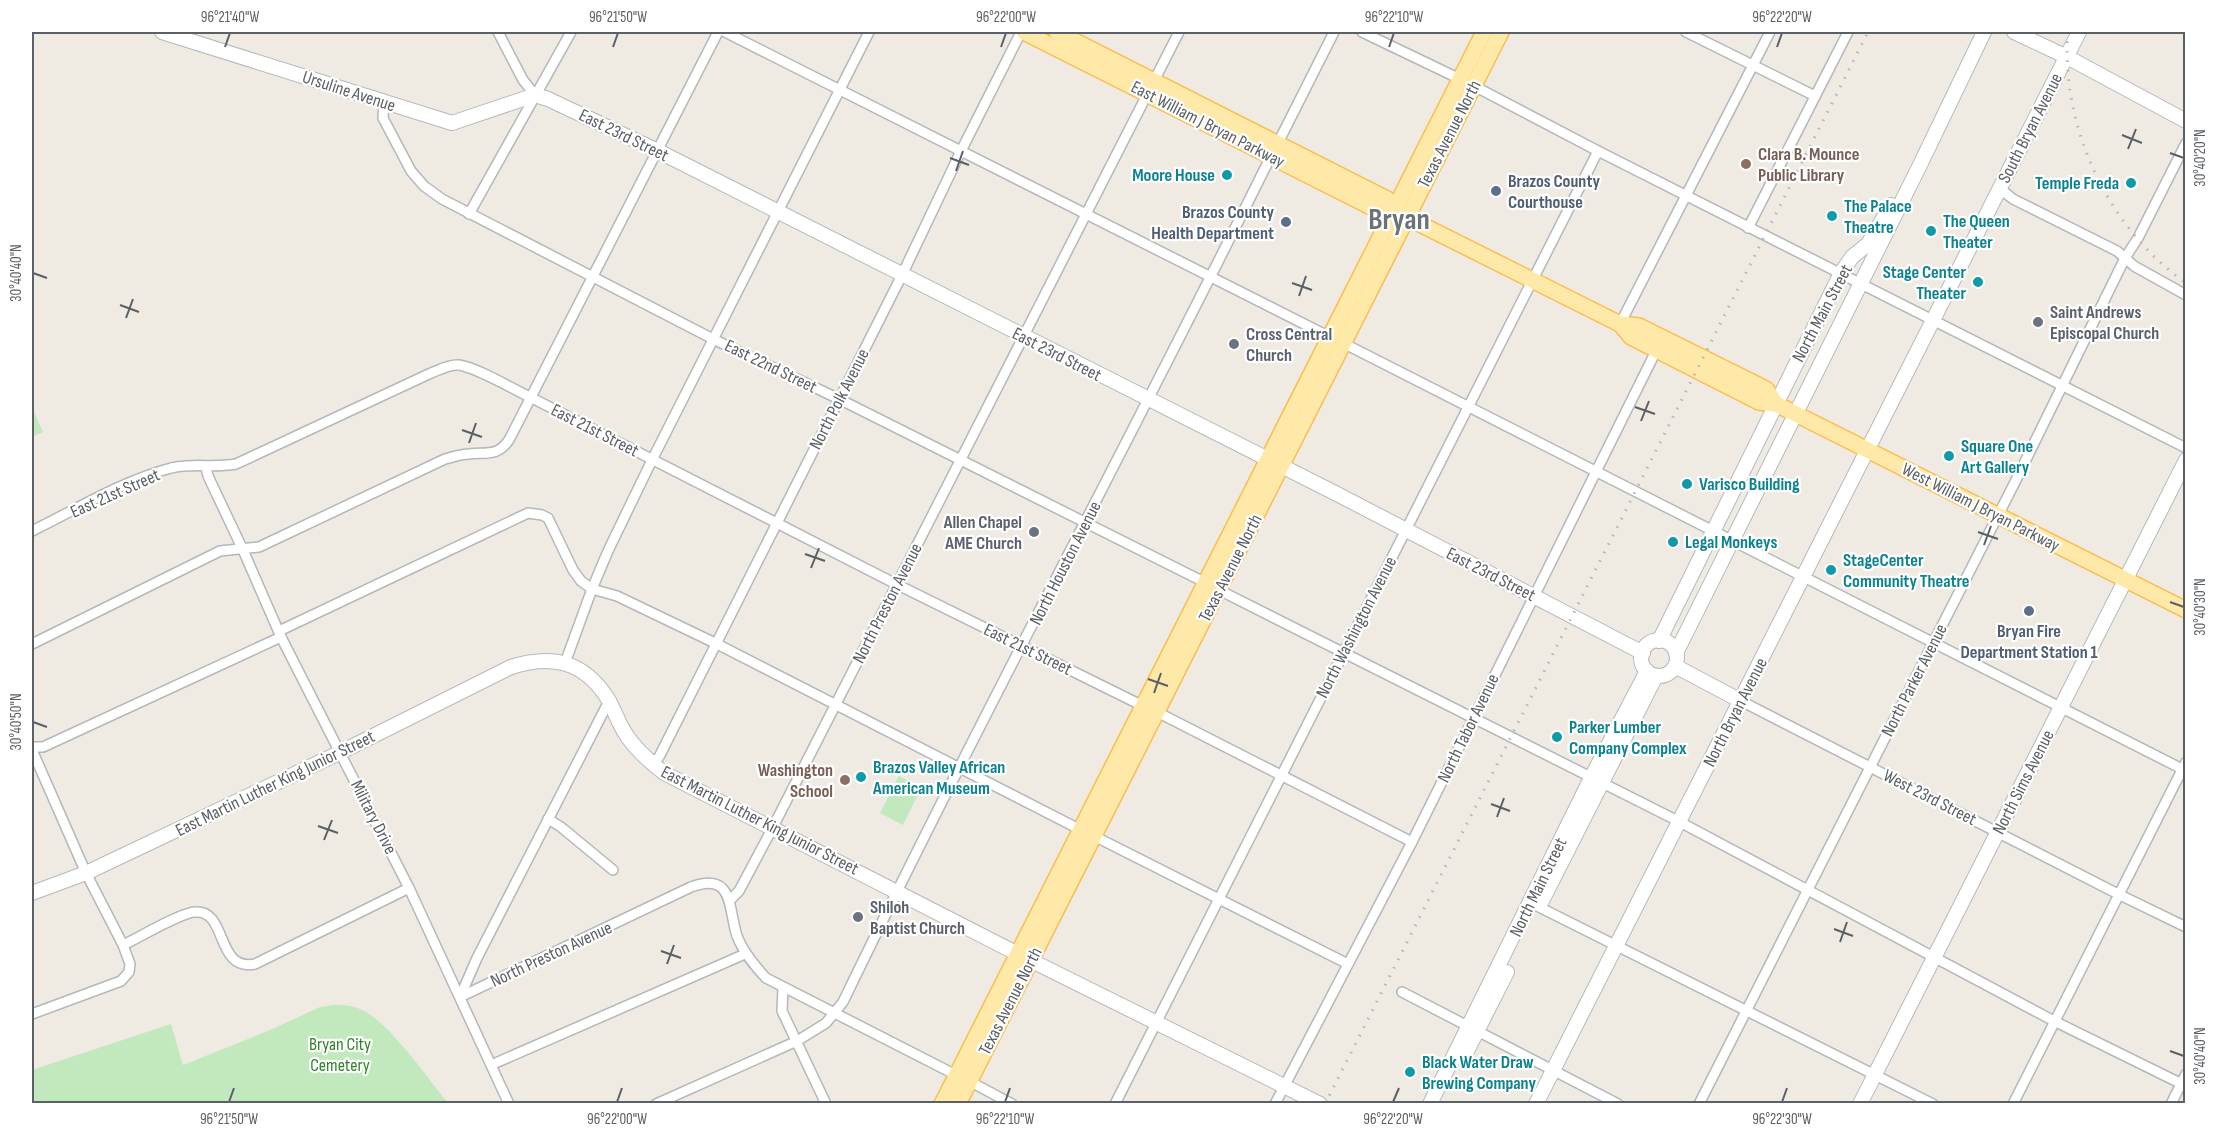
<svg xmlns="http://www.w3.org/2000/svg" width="2217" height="1135" font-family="'Sofia Sans Condensed',sans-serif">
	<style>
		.green { fill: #c1e9bd }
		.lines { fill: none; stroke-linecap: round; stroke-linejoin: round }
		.street-casing { stroke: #b4b7bb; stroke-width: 12 }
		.secondary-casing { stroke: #b4b9be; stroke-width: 16 }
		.primary-casing { stroke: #fdbc4e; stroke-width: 18 }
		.street { stroke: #fff; stroke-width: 9 }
		.secondary { stroke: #fff; stroke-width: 14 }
		.primary { stroke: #ffe9a8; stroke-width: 15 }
		.rail { stroke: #b4b5b6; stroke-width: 3; stroke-dasharray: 1.5 8; stroke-linecap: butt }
		.ticks { fill: none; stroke: #5b6065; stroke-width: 2 }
		.education-dot { fill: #8d6e63; stroke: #fff; stroke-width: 2 }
		.culture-dot { fill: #0f9aa8; stroke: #fff; stroke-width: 2 }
		.service-dot { fill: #5c6f8a; stroke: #fff; stroke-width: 2 }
		.worship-dot { fill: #6b7280; stroke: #fff; stroke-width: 2 }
		.labels { text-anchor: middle; stroke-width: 4.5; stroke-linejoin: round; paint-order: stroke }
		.street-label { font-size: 18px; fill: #5b6065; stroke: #fff }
		.education-label { font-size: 18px; font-weight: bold; fill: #785e54; stroke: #fff; text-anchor: start }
		.culture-label { font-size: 18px; font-weight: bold; fill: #0d838f; stroke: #fff; text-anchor: start }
		.service-label { font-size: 18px; font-weight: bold; fill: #4e5e75; stroke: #fff; text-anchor: start }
		.worship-label { font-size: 18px; font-weight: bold; fill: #5b616d; stroke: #fff; text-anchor: start }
		.park-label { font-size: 18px; fill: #30822d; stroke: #fff }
		.town-label { font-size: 30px; font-weight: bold; fill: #6c7277; stroke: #fff }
		.neatline { fill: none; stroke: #5b6065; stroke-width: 2 }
		.ticks-label { font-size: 15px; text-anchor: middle; fill: #5b6065 }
	</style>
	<rect width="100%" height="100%" fill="#efebe3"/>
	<g class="green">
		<polygon points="32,407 43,432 32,437"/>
		<polygon points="899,776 921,788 903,825 880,813"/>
		<path d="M333,1005C342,1005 352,1005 360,1009C388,1020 428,1079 448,1103H32V1070L171,1024L183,1065L270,1030L320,1007Z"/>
	</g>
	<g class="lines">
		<defs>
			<g id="street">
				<polyline points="498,32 523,80 535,95"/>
				<polyline points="725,32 1330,337"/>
				<polyline points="1362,32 1460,79"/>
				<polyline points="1686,32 1815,96"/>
				<polyline points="1474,86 1598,151 2186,448"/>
				<polyline points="384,103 383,118 411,171 424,186 442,199 713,339 839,399 1206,583"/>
				<polyline points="1278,143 1334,32"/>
				<polyline points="1999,188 2013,199 2117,251 2134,266 2186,295"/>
				<polyline points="469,214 571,32"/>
				<polyline points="1748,228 1848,32"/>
				<polyline points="1620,324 1770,32"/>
				<polyline points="1343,343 2186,771"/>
				<polyline points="206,467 208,476 243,550 281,637 409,888 509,1104"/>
				<path d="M32,531C77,509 122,481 171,468C192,463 214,468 236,464L431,373C439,370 449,364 459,365C478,368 511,388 530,397L896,584L1143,706"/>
				<polyline points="1219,590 1678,821 2054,1021 2186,1086"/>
				<polyline points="279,631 528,513 542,515 548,518 573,570 581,581 592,589 617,596 717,644 1081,830"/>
				<path d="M32,644L220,551L259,547L445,459C453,457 461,454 469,454C487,452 497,457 509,440L718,32"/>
				<polyline points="565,663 592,589 608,551 652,460 869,32"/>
				<polyline points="1741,701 2120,895 2186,927"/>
				<polyline points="1157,712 1412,842"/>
				<polyline points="32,747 43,747 281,637"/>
				<polyline points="32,750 86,873 123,945 130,964 129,972 121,981 32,1014"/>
				<polyline points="652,764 659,757 902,275 961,151 1021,32"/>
				<polyline points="548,819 561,827 613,870"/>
				<polyline points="1094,836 1348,964"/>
				<polyline points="730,900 739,891 772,829 1179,32"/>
				<polyline points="1531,903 1933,1104"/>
				<path d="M123,945C138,938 182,912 195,912C228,909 215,972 255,964L409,888"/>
				<polyline points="783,988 782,1011 826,1104"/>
				<polyline points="1402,992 1618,1104"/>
				<path d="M460,997L691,887C734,871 728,908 737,936C743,952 754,965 766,978L956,1075"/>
				<polyline points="460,997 477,958 609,701"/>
				<polyline points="491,1065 745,954"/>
				<polyline points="969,1081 1012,1104"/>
				<path d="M656,1104L797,1041L826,1023L843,1002C980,718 1131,439 1271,156"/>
				<polyline points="1115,1104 1598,151"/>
				<polyline points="1275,1104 1412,842 1656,351"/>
				<polyline points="1699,1104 2015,482 2125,258 2138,238 2186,143"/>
				<polyline points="2013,1104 2186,762"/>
				<polyline points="2171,1104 2186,1074"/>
			</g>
			<g id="secondary">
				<polyline points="162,32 452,123 535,95 548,99 658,151 1337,494 1643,653"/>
				<polyline points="2014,32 2067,57 2186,121"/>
				<circle cx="1659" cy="658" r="18"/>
				<polyline points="1659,641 1841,273 1852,257 1868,244 1891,205"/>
				<polyline points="1676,653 1920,165 1984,32"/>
				<polyline points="1675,666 1741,701"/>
				<path d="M32,893L86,873L341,752L511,667C552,654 584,661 608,699C615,711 619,725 627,736C637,751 650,762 664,773L1018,954L1320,1104"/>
				<polyline points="1542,901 1656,676"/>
				<polyline points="1463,1059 1507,972"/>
				<polyline points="1430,1104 1591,778 1647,671"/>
				<polyline points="1536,1104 2079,32"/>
				<polyline points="1860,1104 2186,460"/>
			</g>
			<g id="primary">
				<polyline points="1024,32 1381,212 1394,211 1620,324 1639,326 1766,389 1776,404"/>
				<polyline points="1057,32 1387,199 1394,211"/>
				<polyline points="1620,324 1631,337 1759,402 1776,404 2186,610"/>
				<polyline points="942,1104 1484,32"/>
				<polyline points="958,1104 1501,32"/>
			</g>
		</defs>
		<use href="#street" class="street-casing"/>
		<use href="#secondary" class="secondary-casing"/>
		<use href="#primary" class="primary-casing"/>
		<use href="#street" class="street"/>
		<use href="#secondary" class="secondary"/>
		<use href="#primary" class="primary"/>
		<g class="rail">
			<path d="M2068,32C2060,125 2108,229 2186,283"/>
			<polyline points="1325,1104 1868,32"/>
		</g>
	</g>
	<path class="ticks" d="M225,47L230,33M613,47L618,33M1001,47L1006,33M1389,47L1394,33M1777,47L1782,33M2122,135L2142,143M2128,149L2136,129M2170,153L2184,158M950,158L969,165M956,171L963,151M33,273L47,278M1292,283L1312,290M1299,296L1306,276M120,305L139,312M126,318L133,299M1635,407L1655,414M1641,421L1649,401M462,430L482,437M469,443L476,423M1978,532L1998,539M1984,545L1991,526M805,554L825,561M811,568L819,548M2170,602L2184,607M1148,679L1168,686M1154,693L1161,673M33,722L47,727M1491,804L1510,811M1497,817L1504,798M318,826L338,833M324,840L332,820M1834,929L1853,936M1840,942L1847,922M661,951L681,958M667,964L674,945M2170,1051L2184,1056M229,1102L234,1088M617,1102L622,1088M1005,1102L1010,1088M1393,1102L1399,1088M1782,1102L1787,1088"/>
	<g class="education-dot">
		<circle cx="1746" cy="164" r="6"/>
		<circle cx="845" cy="780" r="6"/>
	</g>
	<g class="culture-dot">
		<circle cx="1227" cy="175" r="6"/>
		<circle cx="2131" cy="183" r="6"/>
		<circle cx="1832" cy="216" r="6"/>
		<circle cx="1931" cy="231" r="6"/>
		<circle cx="1978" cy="282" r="6"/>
		<circle cx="1949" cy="456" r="6"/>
		<circle cx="1687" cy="484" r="6"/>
		<circle cx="1673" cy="542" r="6"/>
		<circle cx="1831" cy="570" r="6"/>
		<circle cx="1557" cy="737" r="6"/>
		<circle cx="861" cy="777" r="6"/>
		<circle cx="1410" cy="1072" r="6"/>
	</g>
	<g class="service-dot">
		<circle cx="1496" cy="191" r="6"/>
		<circle cx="1286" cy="222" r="6"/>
		<circle cx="2029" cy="611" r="6"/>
	</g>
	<g class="worship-dot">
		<circle cx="2038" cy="322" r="6"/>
		<circle cx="1234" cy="344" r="6"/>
		<circle cx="1034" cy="532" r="6"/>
		<circle cx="858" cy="917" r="6"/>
	</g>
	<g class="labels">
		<g class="street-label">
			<text transform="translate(349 91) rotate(18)" y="6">Ursuline Avenue</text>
			<text transform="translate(1208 124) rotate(27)" y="6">East William J Bryan Parkway</text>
			<text transform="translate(2030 128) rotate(-63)" y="6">South Bryan Avenue</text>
			<text transform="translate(1449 134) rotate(-63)" y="6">Texas Avenue North</text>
			<text transform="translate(624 135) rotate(26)" y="6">East 23rd Street</text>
			<text transform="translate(1822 313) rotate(-62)" y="6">North Main Street</text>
			<text transform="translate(1057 354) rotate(27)" y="6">East 23rd Street</text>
			<text transform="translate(771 366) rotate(26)" y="6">East 22nd Street</text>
			<text transform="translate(839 399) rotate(-63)" y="6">North Polk Avenue</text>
			<text transform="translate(595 430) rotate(27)" y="6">East 21st Street</text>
			<text transform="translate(115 493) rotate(-24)" y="6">East 21st Street</text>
			<text transform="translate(1981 507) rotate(27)" y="6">West William J Bryan Parkway</text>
			<text transform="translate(1065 563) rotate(-63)" y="6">North Houston Avenue</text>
			<text transform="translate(1230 568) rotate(-63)" y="6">Texas Avenue North</text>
			<text transform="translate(1491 574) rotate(27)" y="6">East 23rd Street</text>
			<text transform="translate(887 603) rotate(-63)" y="6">North Preston Avenue</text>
			<text transform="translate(1356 627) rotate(-63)" y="6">North Washington Avenue</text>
			<text transform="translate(1028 649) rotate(26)" y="6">East 21st Street</text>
			<text transform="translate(1914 680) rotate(-63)" y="6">North Parker Avenue</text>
			<text transform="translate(1735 712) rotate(-63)" y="6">North Bryan Avenue</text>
			<text transform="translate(1468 728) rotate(-64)" y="6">North Tabor Avenue</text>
			<text transform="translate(2023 782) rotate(-63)" y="6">North Sims Avenue</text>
			<text transform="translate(275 783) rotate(-26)" y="6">East Martin Luther King Junior Street</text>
			<text transform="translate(1930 797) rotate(27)" y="6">West 23rd Street</text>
			<text transform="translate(374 817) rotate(63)" y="6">Military Drive</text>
			<text transform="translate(760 820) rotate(27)" y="6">East Martin Luther King Junior Street</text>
			<text transform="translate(1538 887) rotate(-64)" y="6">North Main Street</text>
			<text transform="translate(551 954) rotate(-25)" y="6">North Preston Avenue</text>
			<text transform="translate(1010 1001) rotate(-63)" y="6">Texas Avenue North</text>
		</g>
		<g class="education-label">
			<text x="1758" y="160">Clara B. Mounce<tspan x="1758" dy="21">Public Library</tspan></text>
			<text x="833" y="776" text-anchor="end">Washington<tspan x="833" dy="21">School</tspan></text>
		</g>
		<g class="culture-label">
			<text x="1215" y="181" text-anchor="end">Moore House</text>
			<text x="2119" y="189" text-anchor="end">Temple Freda</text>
			<text x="1844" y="212">The Palace<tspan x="1844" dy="21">Theatre</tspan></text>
			<text x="1943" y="227">The Queen<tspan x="1943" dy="21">Theater</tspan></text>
			<text x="1966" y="278" text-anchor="end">Stage Center<tspan x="1966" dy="21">Theater</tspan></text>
			<text x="1961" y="452">Square One<tspan x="1961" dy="21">Art Gallery</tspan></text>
			<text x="1699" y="490">Varisco Building</text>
			<text x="1685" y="548">Legal Monkeys</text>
			<text x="1843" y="566">StageCenter<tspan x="1843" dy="21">Community Theatre</tspan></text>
			<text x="1569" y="733">Parker Lumber<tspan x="1569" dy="21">Company Complex</tspan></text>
			<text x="873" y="773">Brazos Valley African<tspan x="873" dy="21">American Museum</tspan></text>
			<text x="1422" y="1068">Black Water Draw<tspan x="1422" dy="21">Brewing Company</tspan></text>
		</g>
		<g class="service-label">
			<text x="1508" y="187">Brazos County<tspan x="1508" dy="21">Courthouse</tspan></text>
			<text x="1274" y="218" text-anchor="end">Brazos County<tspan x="1274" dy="21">Health Department</tspan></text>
			<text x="2029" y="637" text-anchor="middle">Bryan Fire<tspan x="2029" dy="21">Department Station 1</tspan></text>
		</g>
		<g class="worship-label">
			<text x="2050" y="318">Saint Andrews<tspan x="2050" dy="21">Episcopal Church</tspan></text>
			<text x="1246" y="340">Cross Central<tspan x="1246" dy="21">Church</tspan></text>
			<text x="1022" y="528" text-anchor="end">Allen Chapel<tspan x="1022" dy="21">AME Church</tspan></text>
			<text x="870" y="913">Shiloh<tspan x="870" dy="21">Baptist Church</tspan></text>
		</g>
		<g class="park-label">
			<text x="340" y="1050">Bryan City<tspan x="340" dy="21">Cemetery</tspan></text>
		</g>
		<g class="town-label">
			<text x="1399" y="229">Bryan</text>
		</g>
	</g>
	<rect width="2217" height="1135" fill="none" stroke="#ffffff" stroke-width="66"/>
	<rect x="33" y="33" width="2151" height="1069" class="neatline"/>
	<g class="ticks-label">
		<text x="230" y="22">96°21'40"W</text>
		<text x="618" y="22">96°21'50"W</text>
		<text x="1006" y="22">96°22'00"W</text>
		<text x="1394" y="22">96°22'10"W</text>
		<text x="1782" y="22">96°22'20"W</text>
		<text transform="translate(2200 158) rotate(-90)" y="5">30°40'20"N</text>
		<text transform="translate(16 273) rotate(-90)" y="5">30°40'40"N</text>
		<text transform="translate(2200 607) rotate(-90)" y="5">30°40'30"N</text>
		<text transform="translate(16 722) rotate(-90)" y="5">30°40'50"N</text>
		<text transform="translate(2200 1056) rotate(-90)" y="5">30°40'40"N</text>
		<text x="229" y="1124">96°21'50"W</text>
		<text x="617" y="1124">96°22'00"W</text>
		<text x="1005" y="1124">96°22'10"W</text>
		<text x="1393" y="1124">96°22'20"W</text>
		<text x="1782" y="1124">96°22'30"W</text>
	</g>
</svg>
